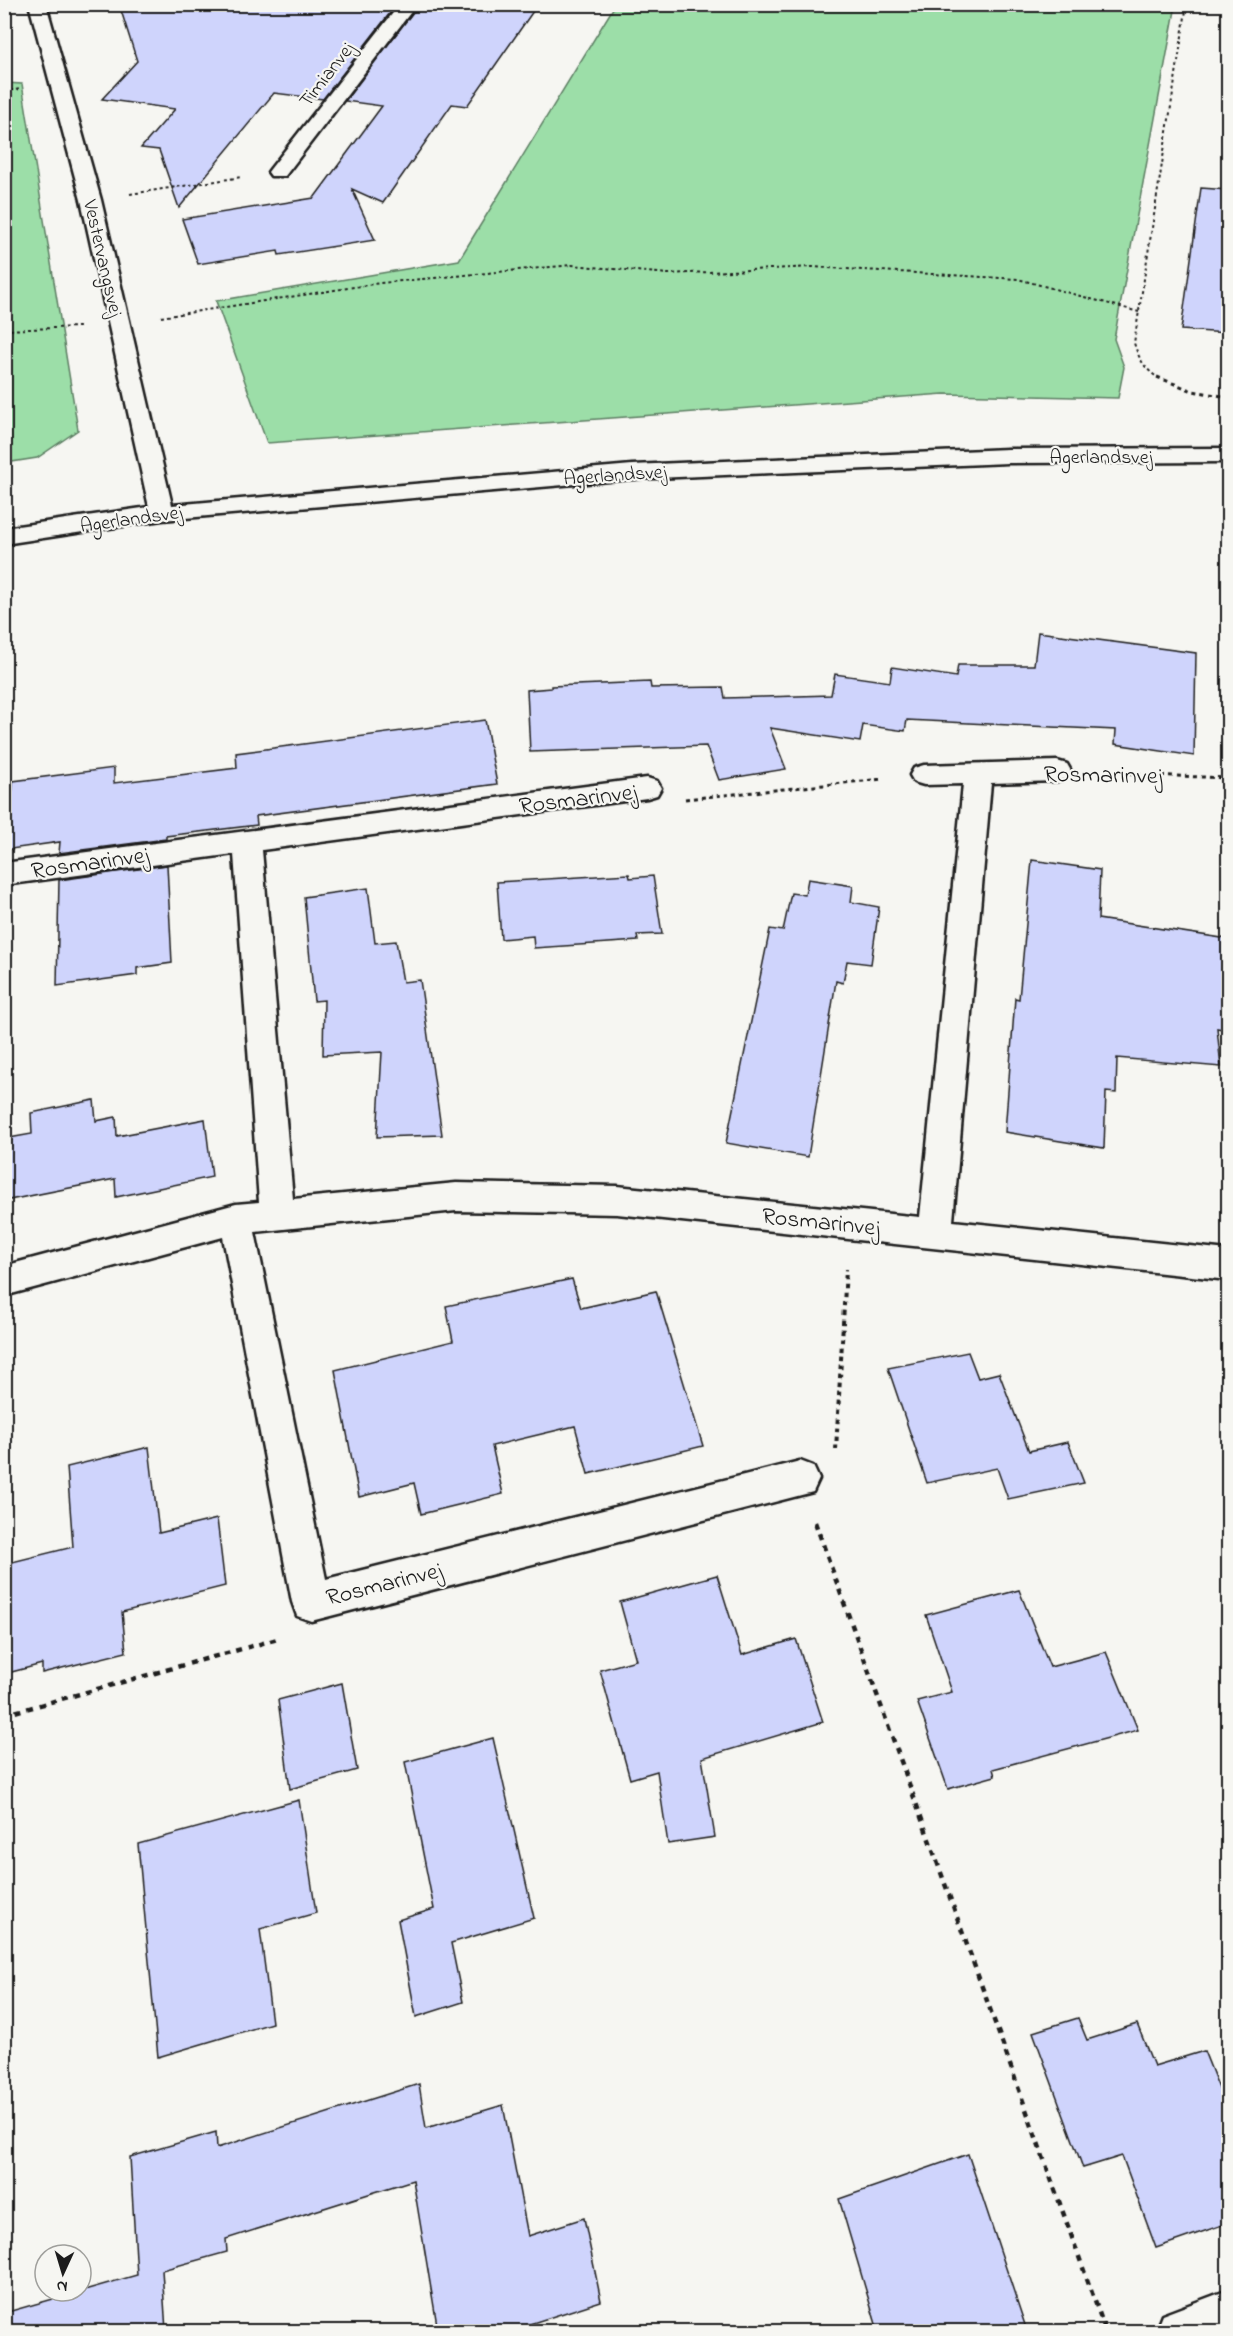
<svg xmlns="http://www.w3.org/2000/svg" width="1233" height="2336" font-family="'Indie Flower',sans-serif">
	<style>
		.green { fill: #9cdea8; stroke: #5c7d62; stroke-width: 1.5 }
		.building { fill: #cfd4fc; stroke: #1c1c1c; stroke-width: 1.5 }
		.lines { fill: none; stroke-linecap: round; stroke-linejoin: round }
		.street-casing { stroke: #1c1c1c; stroke-width: 5 }
		.secondary-casing { stroke: #1c1c1c; stroke-width: 5 }
		.path-far3 { stroke: #1c1c1c; stroke-width: 2; stroke-dasharray: 3 3; stroke-linecap: butt }
		.path-far2 { stroke: #1c1c1c; stroke-width: 3; stroke-dasharray: 4 4; stroke-linecap: butt }
		.path-far1 { stroke: #1c1c1c; stroke-width: 4; stroke-dasharray: 4.5 4.5; stroke-linecap: butt }
		.path { stroke: #1c1c1c; stroke-width: 4.5; stroke-dasharray: 6 6; stroke-linecap: butt }
		.street { fill: #f6f6f2; fill-rule: evenodd }
		.secondary { fill: #f6f6f2; fill-rule: evenodd }
		.labels { text-anchor: middle; stroke-width: 4.5; stroke-linejoin: round; paint-order: stroke }
		.far-street-label { font-size: 20px; fill: #1c1c1c; stroke: #f6f6f2 }
		.street-label { font-size: 24px; fill: #1c1c1c; stroke: #f6f6f2 }
	</style>
	<rect width="100%" height="100%" fill="#f6f6f2"/>
	<filter id="ink" filterUnits="userSpaceOnUse"><feTurbulence type="fractalNoise" baseFrequency=".0167" numOctaves="2"/><feDisplacementMap in="SourceGraphic" scale="12" xChannelSelector="R" yChannelSelector="G"/><feConvolveMatrix kernelMatrix="1 2 1 2 8 2 1 2 1" color-interpolation-filters="sRGB"/></filter>
	<g filter="url(#ink)">
		<g class="green">
			<polygon points="615,5 1176,5 1114,339 1124,367 1118,398 944,394 267,443 216,301 459,260"/>
			<polygon points="5,83 22,84 78,430 37,458 5,463"/>
		</g>
		<g class="building">
			<polygon points="119,4 397,4 323,99 274,93 179,208 159,150 141,148 175,109 102,99 137,61"/>
			<polygon points="419,4 538,4 467,106 452,104 383,203 352,189 375,240 279,255 278,251 198,264 182,219 314,198 382,106 345,101"/>
			<polygon points="1201,188 1228,190 1228,333 1181,330"/>
			<polygon points="1038,632 1196,653 1194,756 1115,744 1116,730 907,720 905,731 863,725 860,742 770,728 786,769 719,780 706,746 530,752 527,690 551,688 551,686 650,682 651,688 723,687 725,698 831,695 835,674 890,682 892,667 956,677 958,665 1034,665"/>
			<polygon points="485,720 497,784 256,816 257,825 166,836 166,839 59,853 60,842 4,850 4,798 12,797 13,781 114,768 114,783 237,768 236,753"/>
			<polygon points="1032,860 1100,870 1098,919 1228,939 1228,1030 1217,1028 1221,1067 1117,1058 1116,1093 1106,1092 1104,1148 1005,1132 1015,998 1019,999"/>
			<polygon points="167,865 172,963 137,968 137,975 57,986 59,880"/>
			<polygon points="629,874 630,878 653,876 662,934 637,935 638,941 534,948 533,936 501,939 497,882"/>
			<polygon points="808,879 853,886 851,902 879,907 871,964 847,961 843,983 836,981 808,1157 726,1143 770,929 783,931 791,893 805,895"/>
			<polygon points="368,888 375,943 396,941 403,982 420,980 442,1135 377,1137 382,1052 323,1055 324,1000 314,1001 304,897"/>
			<polygon points="94,1100 96,1121 116,1117 117,1136 205,1119 212,1177 116,1197 115,1179 4,1201 4,1139 32,1134 31,1113"/>
			<polygon points="572,1279 581,1308 656,1291 703,1446 588,1474 575,1426 492,1446 503,1494 421,1514 414,1483 359,1497 335,1370 453,1341 446,1306"/>
			<polygon points="968,1352 978,1378 999,1373 1029,1451 1068,1442 1084,1483 1008,1499 997,1468 927,1483 888,1368"/>
			<polygon points="149,1447 159,1533 217,1519 225,1586 122,1612 126,1652 42,1673 42,1664 4,1674 4,1564 73,1547 67,1467"/>
			<polygon points="717,1575 742,1655 796,1639 823,1722 702,1758 715,1837 668,1844 657,1771 630,1779 600,1670 636,1660 620,1602"/>
			<polygon points="1019,1590 1050,1667 1106,1652 1138,1730 993,1769 995,1776 948,1789 917,1701 952,1692 926,1615"/>
			<polygon points="342,1683 357,1770 290,1789 278,1700"/>
			<polygon points="493,1738 534,1918 451,1943 463,2002 416,2017 398,1920 434,1909 405,1762"/>
			<polygon points="299,1800 316,1913 260,1929 272,2023 158,2057 138,1844"/>
			<polygon points="1078,2018 1087,2040 1137,2024 1154,2066 1204,2051 1228,2111 1228,2223 1156,2248 1122,2156 1083,2168 1033,2032"/>
			<polygon points="419,2084 426,2128 503,2105 528,2236 584,2218 601,2301 508,2331 438,2331 413,2180 226,2239 227,2252 162,2270 166,2331 4,2331 4,2313 137,2275 130,2157 216,2132 217,2148"/>
			<polygon points="968,2154 1027,2331 878,2331 839,2199"/>
		</g>
		<g class="lines">
			<defs>
				<g id="street">
					<polygon points="400,4 417,4 285,176 271,176 268,172 271,168"/>
					<polygon points="1057,761 1067,764 1071,771 1067,778 1057,781 991,783 953,1221 1228,1250 1228,1280 617,1214 456,1211 255,1232 326,1579 800,1461 813,1466 819,1479 813,1492 311,1621 297,1616 292,1602 223,1237 4,1296 4,1266 236,1204 259,1202 234,854 4,885 4,863 647,778 657,781 661,788 657,795 647,798 262,850 293,1199 456,1183 617,1186 920,1217 963,784 924,785 914,782 910,775 914,768 924,765"/>
					<polygon points="1228,2290 1228,2332 1155,2332 1162,2315"/>
				</g>
				<polygon id="secondary" points="29,4 46,4 101,200 172,505 632,465 1008,449 1228,448 1228,462 1008,463 632,479 162,520 4,544 4,528 149,507 81,200"/>
			</defs>
			<use href="#street" class="street-casing"/>
			<use href="#secondary" class="secondary-casing"/>
			<g class="path-far3">
				<polyline points="4,91 22,89"/>
				<polyline points="130,194 242,177"/>
				<polyline points="161,317 380,283 572,265 668,274 812,267 1018,279 1139,312"/>
				<polyline points="4,330 79,327"/>
				<path d="M1160,379C1145,370 1139,359 1134,343L1187,4"/>
			</g>
			<g class="path-far2">
				<polyline points="1157,377 1193,391 1228,397"/>
				<polyline points="1097,773 1228,778"/>
				<polyline points="685,799 883,779"/>
			</g>
			<polyline class="path-far1" points="836,1450 846,1269"/>
			<g class="path">
				<polyline points="815,1522 1106,2332"/>
				<polyline points="4,1715 281,1638"/>
			</g>
			<use href="#street" class="street"/>
			<use href="#secondary" class="secondary"/>
		</g>
	</g>
	<g class="labels">
		<g class="far-street-label">
			<text transform="translate(326 74) rotate(-52)" y="7">Timianvej</text>
			<text transform="translate(104 258) rotate(77)" y="7">Vestervangsvej</text>
			<text x="1101" y="463">Agerlandsvej</text>
			<text transform="translate(615 474) rotate(-4)" y="7">Agerlandsvej</text>
			<text transform="translate(131 518) rotate(-8)" y="7">Agerlandsvej</text>
		</g>
		<g class="street-label">
			<text transform="translate(1103 774) rotate(1)" y="8">Rosmarinvej</text>
			<text transform="translate(578 798) rotate(-7)" y="8">Rosmarinvej</text>
			<text transform="translate(90 862) rotate(-8)" y="8">Rosmarinvej</text>
			<text transform="translate(821 1221) rotate(6)" y="8">Rosmarinvej</text>
			<text transform="translate(384 1583) rotate(-14)" y="8">Rosmarinvej</text>
		</g>
	</g>
	<rect width="1233" height="2336" fill="none" stroke="#f6f6f2" stroke-width="24"/>
	<rect x="12" y="12" width="1209" height="2312" fill="none" stroke="#1c1c1c" stroke-width="2" filter="url(#ink)"/>
	<g transform="translate(63 2273) rotate(184)"><circle r="28" fill="#f6f6f2" stroke="#9f9f9c" stroke-width="1.5"/>
	<path d="M0-4.5L10 22L0 15L-10 22Z" fill="#1c1c1c"/>
	<text y="-9" font-size="16" font-weight="bold" text-anchor="middle" fill="#1c1c1c">N</text>
	</g>
</svg>
